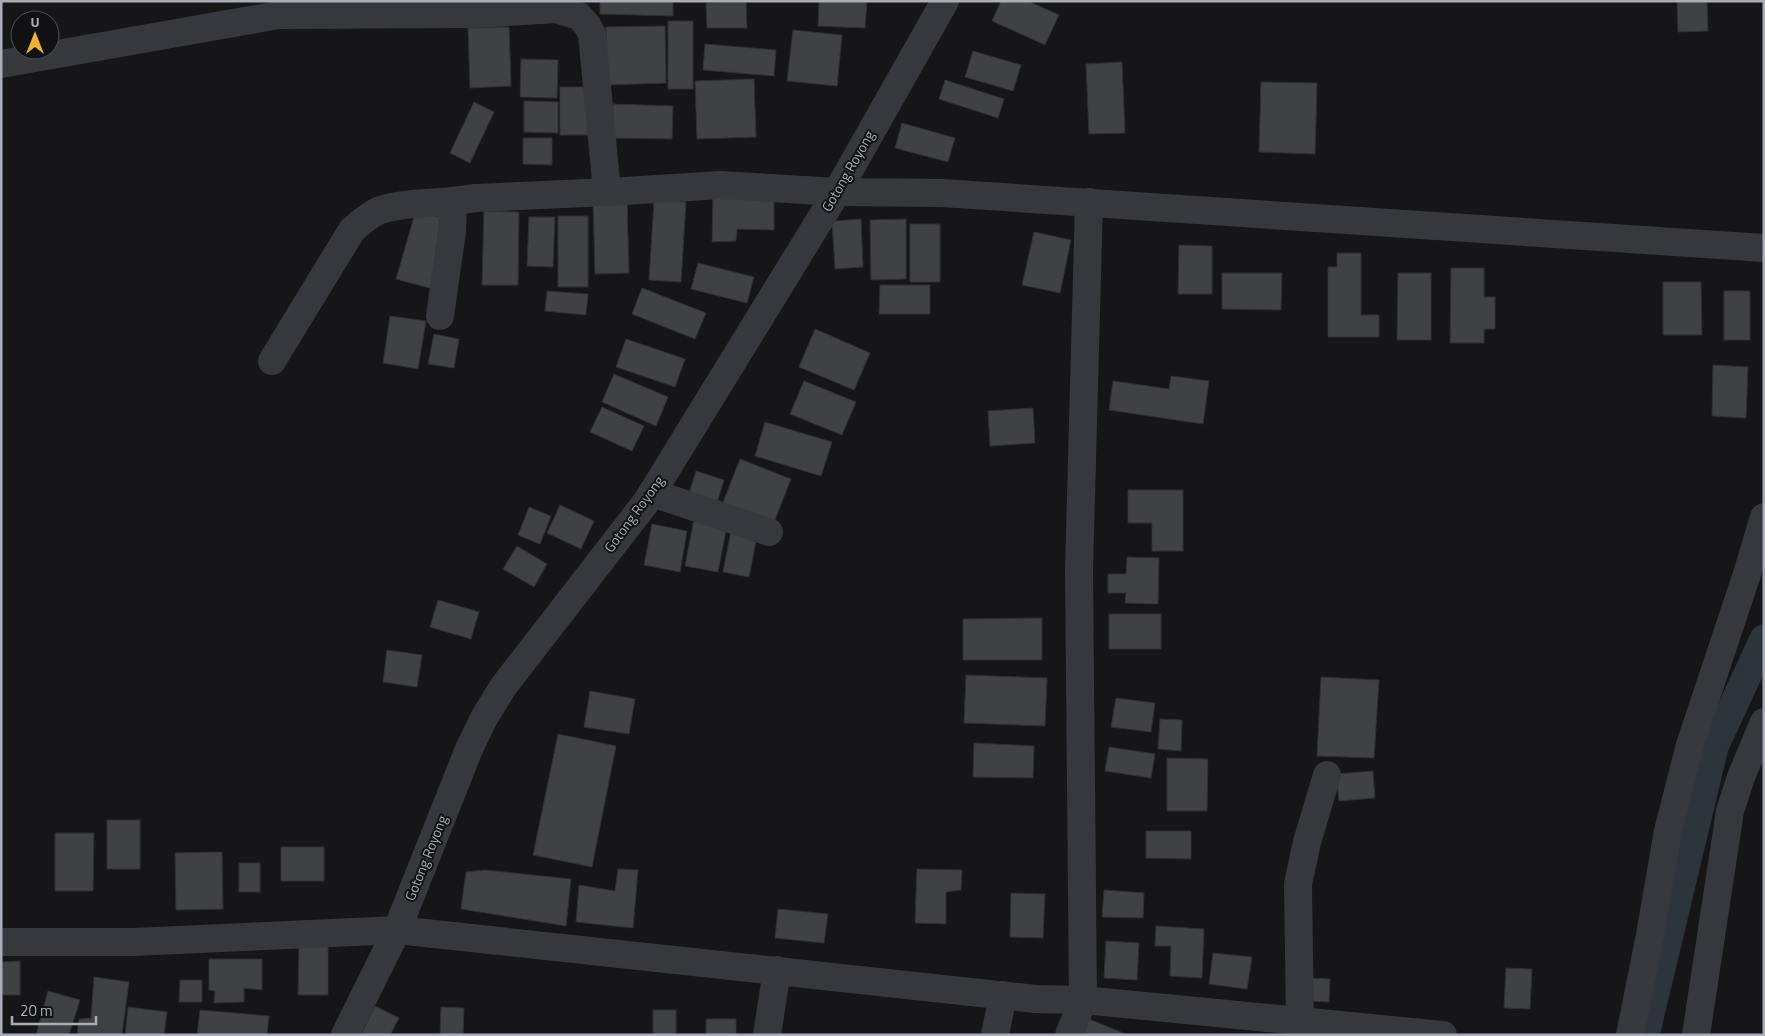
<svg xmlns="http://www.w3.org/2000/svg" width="1765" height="1036" font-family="'Titillium Web',sans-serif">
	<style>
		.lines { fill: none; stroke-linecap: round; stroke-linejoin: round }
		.canal { stroke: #2c353c; stroke-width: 29 }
		.building { fill: #404145; stroke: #303034 }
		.minor { stroke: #37383d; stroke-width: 28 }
		.labels { text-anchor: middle; stroke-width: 4; stroke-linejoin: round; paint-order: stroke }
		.street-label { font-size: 14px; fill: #a8adb8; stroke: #111113 }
	</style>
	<rect width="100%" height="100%" fill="#161618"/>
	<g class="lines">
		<polyline class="canal" points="1645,1035 1714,747 1764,639"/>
	</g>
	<g class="building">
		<polygon points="600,1 673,1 673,16 600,14"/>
		<polygon points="819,1 867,1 865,28 818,26"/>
		<polygon points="1001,1 1028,1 1059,15 1045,45 992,21"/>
		<polygon points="1677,1 1707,1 1708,31 1678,32"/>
		<polygon points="746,2 747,28 707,28 706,3"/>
		<rect x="668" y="21" width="25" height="68"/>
		<polygon points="665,26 666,83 607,85 606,27"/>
		<polygon points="509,27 511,86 470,88 468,28"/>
		<polygon points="793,30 842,35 837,86 787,81"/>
		<polygon points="705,44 776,50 774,76 703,70"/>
		<polygon points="973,51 1021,65 1013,91 965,77"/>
		<polygon points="521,59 558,60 557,98 520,97"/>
		<polygon points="1122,62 1125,133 1089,134 1086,64"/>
		<polygon points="754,79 756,137 697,139 695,81"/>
		<polygon points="945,80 1004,99 998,118 939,99"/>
		<polygon points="1261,82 1317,83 1315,154 1259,152"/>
		<rect x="560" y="87" width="34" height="48"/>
		<polygon points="524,101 558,102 558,133 524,132"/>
		<polygon points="474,102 494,112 470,163 450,153"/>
		<polygon points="613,104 673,106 672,139 612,138"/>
		<polygon points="902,123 955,138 948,162 895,148"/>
		<polygon points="523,138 552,138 552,165 523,164"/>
		<polygon points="713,194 774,194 774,230 737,229 736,241 712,242"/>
		<polygon points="627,200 629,273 595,274 593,201"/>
		<polygon points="654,200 686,202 681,282 649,280"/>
		<polygon points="416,210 452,221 433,289 396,279"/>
		<polygon points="484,211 519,212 518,285 482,285"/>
		<rect x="558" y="216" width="30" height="71"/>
		<polygon points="529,217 555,217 553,267 527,266"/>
		<polygon points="861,219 863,267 835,269 832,221"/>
		<polygon points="906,219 906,279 871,280 870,220"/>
		<rect x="910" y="224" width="30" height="58"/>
		<polygon points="1034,232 1071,240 1060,293 1022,285"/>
		<polygon points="1179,245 1212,246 1212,294 1178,294"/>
		<polygon points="1337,253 1361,253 1361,315 1379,315 1379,337 1328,337 1328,267 1337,267"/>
		<polygon points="698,263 754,277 747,303 691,289"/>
		<polygon points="1451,268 1484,268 1484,297 1495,297 1495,329 1484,329 1484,343 1450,343"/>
		<polygon points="1222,273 1282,273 1281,310 1222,309"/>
		<polygon points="1398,273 1431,273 1431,340 1397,340"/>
		<polygon points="1663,282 1701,282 1702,335 1663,335"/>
		<polygon points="880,285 930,285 930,314 879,314"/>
		<polygon points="642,288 706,313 695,339 632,314"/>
		<polygon points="547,291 588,294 586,315 545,311"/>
		<rect x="1724" y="291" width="26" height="49"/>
		<polygon points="390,316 426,321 418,369 383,363"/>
		<polygon points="815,329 870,353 854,390 799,367"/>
		<polygon points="434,334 459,339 454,368 428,364"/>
		<polygon points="626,339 685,359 675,387 616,367"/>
		<polygon points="1713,365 1748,367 1746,418 1712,416"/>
		<polygon points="614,374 668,397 656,426 602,402"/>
		<polygon points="1171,376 1209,381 1203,424 1109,410 1113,381 1169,389"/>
		<polygon points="804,381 856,402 842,435 790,414"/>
		<polygon points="602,407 644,426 632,451 590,432"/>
		<polygon points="1033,408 1035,443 990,446 988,411"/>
		<polygon points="765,422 832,442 821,476 755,456"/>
		<polygon points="740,459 791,479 773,525 722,505"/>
		<polygon points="696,471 724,480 716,506 688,497"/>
		<polygon points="1128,490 1183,490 1183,551 1152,551 1152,523 1128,523"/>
		<polygon points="560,505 594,521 581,549 547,533"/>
		<polygon points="529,507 551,516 540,544 518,535"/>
		<polygon points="695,514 728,520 718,572 685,566"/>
		<polygon points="652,524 687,531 680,572 644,565"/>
		<polygon points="731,531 757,536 749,577 723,572"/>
		<polygon points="517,546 547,564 534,587 503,569"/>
		<polygon points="1127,557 1159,558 1158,604 1125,603 1126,593 1108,593 1108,574 1126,574"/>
		<polygon points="438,600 479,612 471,639 430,627"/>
		<rect x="1109" y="614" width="52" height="35"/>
		<polygon points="1042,618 1042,660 963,660 963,619"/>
		<polygon points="387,650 422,655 417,687 383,682"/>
		<polygon points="966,675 1047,678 1045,726 964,723"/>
		<polygon points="1321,677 1379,680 1374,758 1317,756"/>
		<polygon points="590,691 635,699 629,734 584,727"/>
		<polygon points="1116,698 1155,703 1151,732 1111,727"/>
		<polygon points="1160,719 1182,720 1181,751 1158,749"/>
		<polygon points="558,734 616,746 592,867 533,855"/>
		<polygon points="974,743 1034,746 1033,778 973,777"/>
		<polygon points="1109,747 1155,754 1151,778 1105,771"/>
		<polygon points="1167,758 1208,759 1207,811 1167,811"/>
		<polygon points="1373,771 1375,798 1339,801 1336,774"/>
		<rect x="107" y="820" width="33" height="49"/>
		<polygon points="1146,831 1191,831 1191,859 1146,858"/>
		<polygon points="55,833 94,833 93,891 55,891"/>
		<rect x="281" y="847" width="43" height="34"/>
		<polygon points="222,852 223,909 176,910 175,853"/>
		<rect x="239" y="863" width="21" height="29"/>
		<polygon points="618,869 638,870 633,928 576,922 579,885 615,891"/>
		<polygon points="917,869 962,870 961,890 946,892 946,924 915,923"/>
		<polygon points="485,870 571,879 566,926 461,909 466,872"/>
		<polygon points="1104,890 1144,893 1143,918 1102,917"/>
		<polygon points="1011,893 1045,894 1043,938 1010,937"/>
		<polygon points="778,909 828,914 824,943 775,938"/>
		<polygon points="1156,926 1204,929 1202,978 1170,976 1171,946 1155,946"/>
		<polygon points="1106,941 1139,943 1137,980 1104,978"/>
		<polygon points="299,944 328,945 328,995 298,995"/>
		<polygon points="1213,953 1252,957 1247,989 1209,984"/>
		<polygon points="209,959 262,959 262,990 244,988 244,1002 214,1003 215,991 209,990"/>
		<polygon points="20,961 20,995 1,995 1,962"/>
		<polygon points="1506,968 1532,969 1530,1009 1504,1008"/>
		<polygon points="94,977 129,982 122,1035 77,1035 79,1019 91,1018"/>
		<polygon points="1310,978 1330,979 1329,1002 1308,1001"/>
		<polygon points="180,980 202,980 202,1002 179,1002"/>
		<polygon points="48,991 80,1000 69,1035 36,1035"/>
		<polygon points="375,1006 399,1018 390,1035 361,1035"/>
		<polygon points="128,1007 167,1012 164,1035 125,1035"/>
		<polygon points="441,1007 464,1008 463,1035 440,1035"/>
		<polygon points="200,1010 269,1016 267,1035 197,1035"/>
		<rect x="653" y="1010" width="23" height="25"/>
		<rect x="706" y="1019" width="30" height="16"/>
		<polygon points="1089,1019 1128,1035 1082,1035"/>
	</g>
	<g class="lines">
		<g class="minor">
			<polyline points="1,64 279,15 476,14 556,9 579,16 587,25 592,34 606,181 609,192"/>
			<polyline points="440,316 452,231 453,201 476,198 609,192 721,185 837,192 942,193 1764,248"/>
			<path d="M272,361L352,230C360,223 368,216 378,211C397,203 432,203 453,201"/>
			<polyline points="652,493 769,532"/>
			<polyline points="1,942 133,942 397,930 1036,999 1083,1000 1443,1035"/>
			<polyline points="1300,1020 1298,884 1307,842 1327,775"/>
			<polyline points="345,1035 397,930 469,749 484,718 503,687 647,501 837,192 945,1"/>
			<polyline points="767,1035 777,970"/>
			<polyline points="995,1035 1003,995"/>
			<polyline points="1069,1035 1083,1000 1079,570 1089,202"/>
			<polyline points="1630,1035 1650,935 1668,831 1690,745 1747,574 1764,517"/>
			<polyline points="1696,1035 1730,811 1741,777 1764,722"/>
		</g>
	</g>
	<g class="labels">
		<g class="street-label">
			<text transform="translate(848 171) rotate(-60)" y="5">Gotong Royong</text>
			<text transform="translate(634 514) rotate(-54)" y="5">Gotong Royong</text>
			<text transform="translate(426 858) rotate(-68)" y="5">Gotong Royong</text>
		</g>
	</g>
	<rect width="1765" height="1036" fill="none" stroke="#a8adb8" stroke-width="5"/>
	<g transform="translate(35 35)"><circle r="24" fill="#111113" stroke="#4d4f55"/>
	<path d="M0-4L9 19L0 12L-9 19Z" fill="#f2b134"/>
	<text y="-8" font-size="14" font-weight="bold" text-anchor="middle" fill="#a8adb8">U</text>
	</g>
	<path d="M12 1016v8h84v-8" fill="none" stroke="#a8adb8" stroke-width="2.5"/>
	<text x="20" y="1016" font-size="15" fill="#a8adb8" stroke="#111113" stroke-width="4" paint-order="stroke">20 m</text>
</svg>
